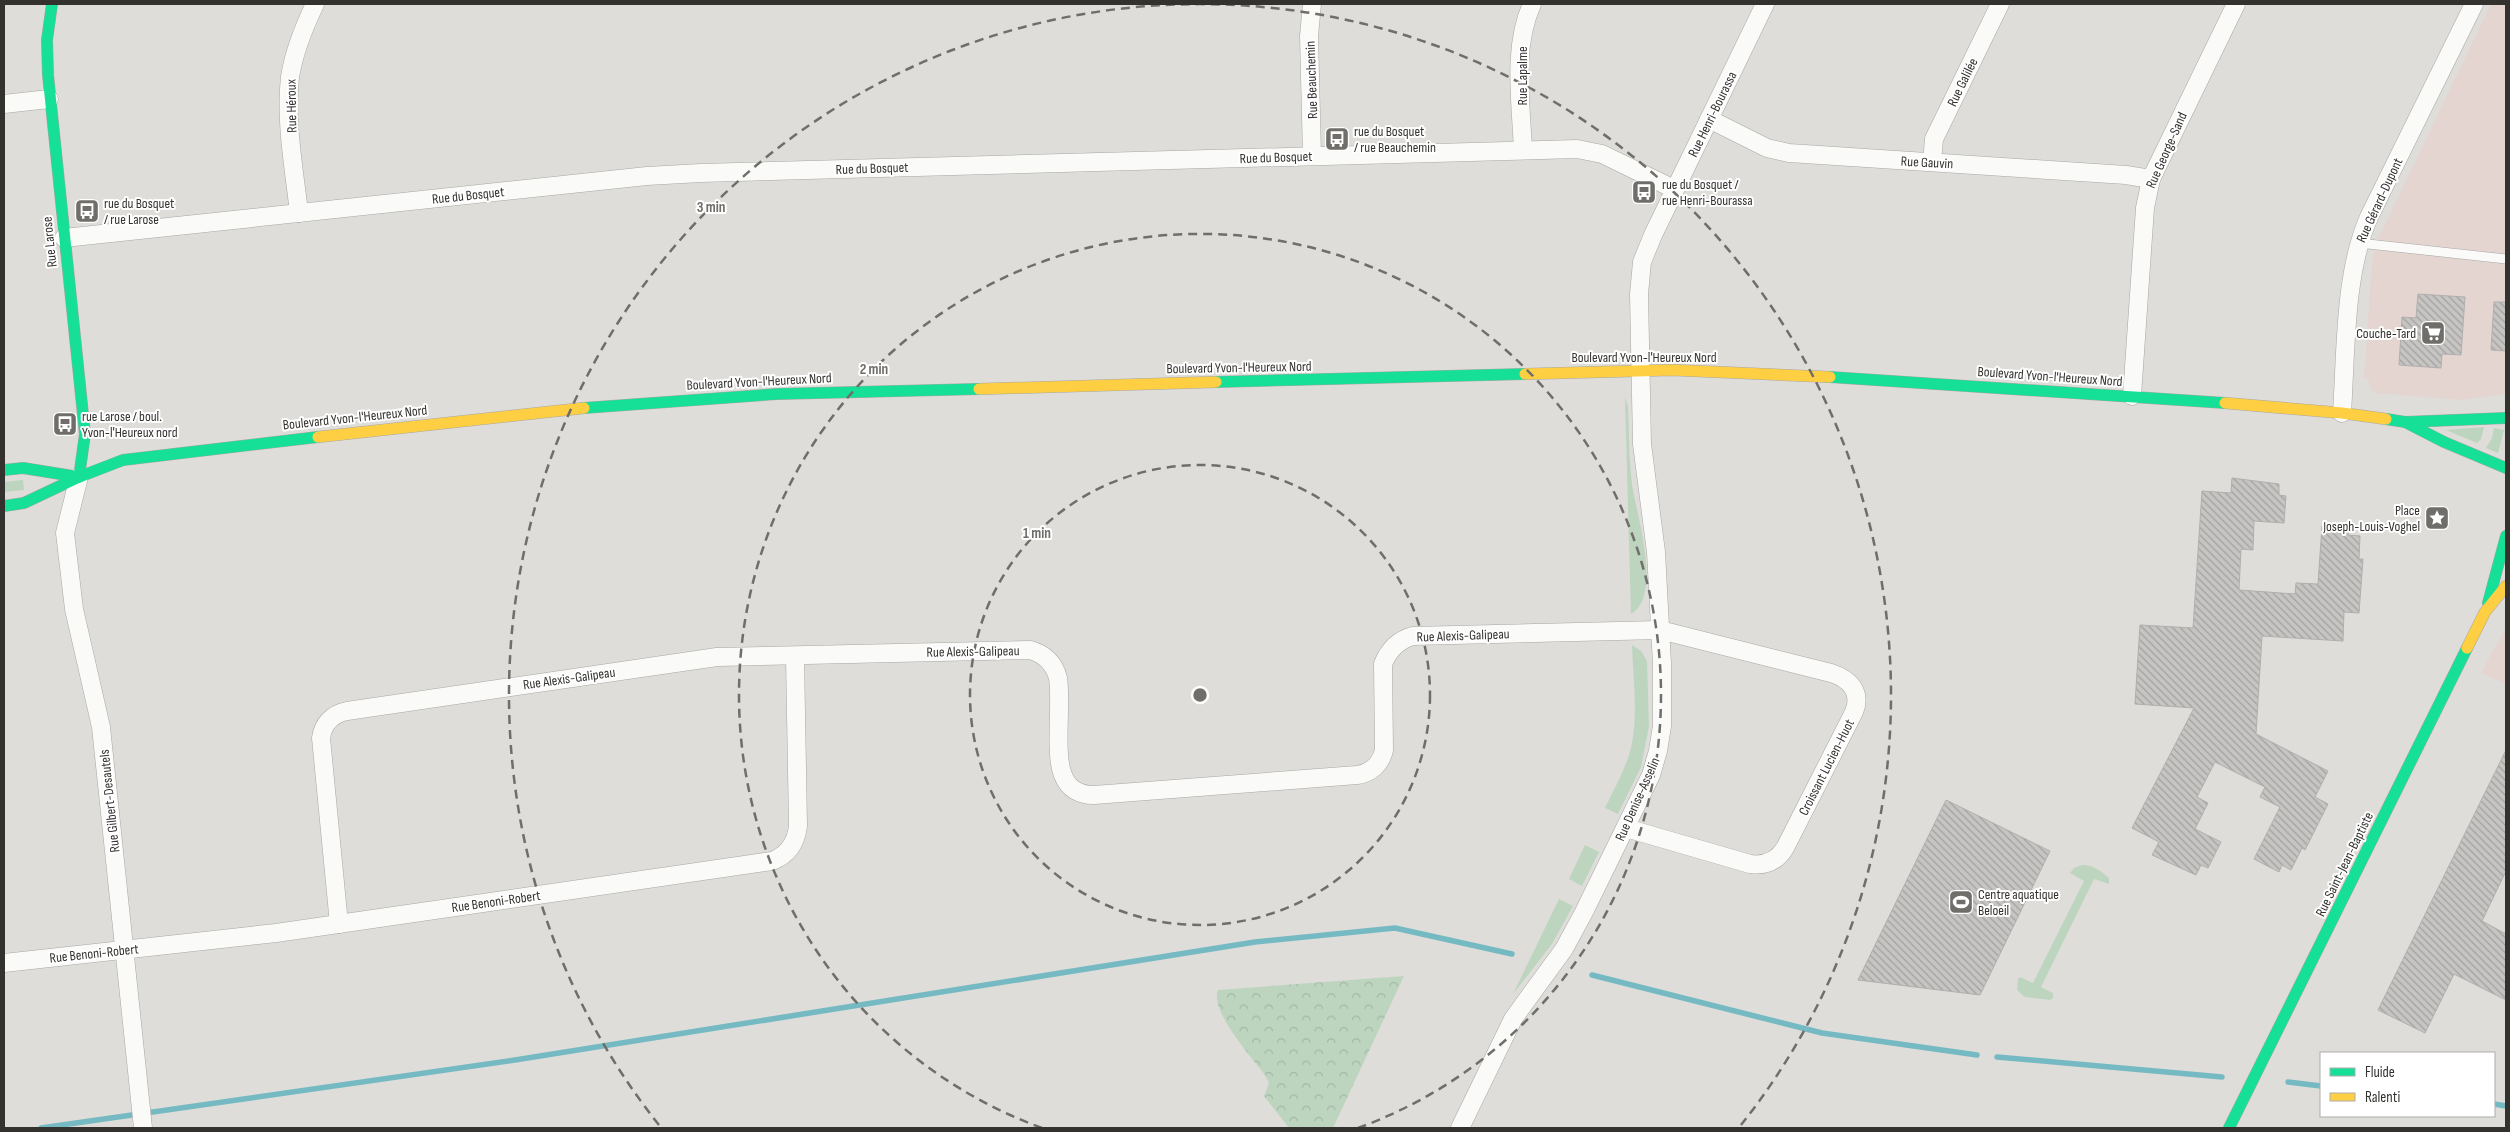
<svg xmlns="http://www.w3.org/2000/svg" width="2510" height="1132" font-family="'Sofia Sans Condensed',sans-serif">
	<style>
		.commercial { fill: #e4d5d0 }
		.grass { fill: #bdd5bf }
		.forest { fill: url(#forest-crowns) }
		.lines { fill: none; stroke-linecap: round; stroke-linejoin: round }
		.stream { stroke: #75bac2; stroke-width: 5.5 }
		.building { fill: url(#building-back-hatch); stroke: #b1afae }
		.lane-casing { stroke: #a8a7a4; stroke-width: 10 }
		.street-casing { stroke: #a8a7a4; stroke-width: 19 }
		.fast-casing { stroke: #a8a7a4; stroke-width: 12 }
		.slow-casing { stroke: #a8a7a4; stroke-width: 12 }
		.lane { stroke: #fafaf9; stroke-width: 9 }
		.street { stroke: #fafaf9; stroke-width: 18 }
		.fast { stroke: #16e098; stroke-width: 11 }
		.slow { stroke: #ffcf43; stroke-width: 11 }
		.ring { fill: none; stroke: #6f6e6a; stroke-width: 2.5; stroke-dasharray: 9 6 }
		.labels { text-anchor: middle; stroke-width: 4; stroke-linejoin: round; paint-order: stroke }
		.street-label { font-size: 14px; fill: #33322f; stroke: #fff }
		.poi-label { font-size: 14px; fill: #33322f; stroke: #fff; text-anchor: start }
		.centre { fill: #6f6e6a; stroke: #fff; stroke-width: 2.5 }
		.ring-label { font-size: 15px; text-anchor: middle; font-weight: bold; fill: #6f6e6a; stroke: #fff; stroke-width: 4; stroke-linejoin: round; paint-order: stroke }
	</style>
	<defs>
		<pattern id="forest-crowns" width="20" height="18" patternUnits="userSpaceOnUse" patternTransform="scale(1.25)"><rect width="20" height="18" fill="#bdd5bf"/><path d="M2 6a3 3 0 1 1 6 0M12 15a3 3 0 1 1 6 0" fill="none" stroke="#a3b7a4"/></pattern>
		<pattern id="building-back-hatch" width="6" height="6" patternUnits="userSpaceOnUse" patternTransform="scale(1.25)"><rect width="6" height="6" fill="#c7c5c4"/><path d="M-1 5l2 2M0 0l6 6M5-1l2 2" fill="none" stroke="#a2a1a0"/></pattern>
	</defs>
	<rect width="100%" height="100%" fill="#deddd9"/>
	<g class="commercial">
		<polygon points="2491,4 2506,4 2506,394 2461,400 2376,393 2371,390 2368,379 2364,378 2372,263 2377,241"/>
		<polygon points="2506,627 2506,684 2481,673"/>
	</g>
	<g class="grass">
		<path d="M1625,397L1628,407C1629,433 1629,458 1632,484C1636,513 1663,596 1631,614Z"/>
		<polygon points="2484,427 2481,439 2477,443 2446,430"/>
		<polygon points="2494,428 2504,430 2498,453 2486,448 2492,438"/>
		<polygon points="23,480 24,490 4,492 4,482"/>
		<path d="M1632,645L1641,651L1647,661L1649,726L1641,767L1618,814L1605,808C1615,787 1628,765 1632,743C1638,711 1633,677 1632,645Z"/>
		<polygon points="1585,845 1599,852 1582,886 1569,879"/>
		<path d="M2082,865C2093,865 2101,871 2109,878V884L2094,879L2041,987L2053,993V998L2050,1000L2025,997L2017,990L2018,979L2020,977L2033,983L2084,881L2070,873L2074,868Z"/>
		<polygon points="1559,899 1573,906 1552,944 1513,994"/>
	</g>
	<path class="forest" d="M1404,976L1333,1128H1289L1264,1096L1269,1083L1265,1075C1253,1059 1209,1010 1218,990Z"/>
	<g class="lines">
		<g class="stream">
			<polyline points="1592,975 1822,1033 1977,1055"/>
			<polyline points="1997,1057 2222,1077"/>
			<polyline points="2288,1082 2321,1086"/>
			<polyline points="2494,1104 2506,1106"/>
			<polyline points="41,1128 515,1060 1255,942 1395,928 1512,954"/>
		</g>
	</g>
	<g class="building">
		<polygon points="2418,294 2465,297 2461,355 2442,354 2441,368 2399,365 2402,317 2416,318"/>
		<polygon points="2494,302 2506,302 2506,351 2491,350"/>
		<polygon points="2232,478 2279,484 2279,495 2286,496 2284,523 2254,521 2253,550 2241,549 2239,590 2295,594 2296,583 2318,584 2322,526 2349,528 2348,535 2360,536 2359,559 2363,559 2359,613 2344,612 2343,641 2262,636 2256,734 2328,771 2315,797 2328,804 2305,850 2302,848 2291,870 2282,865 2279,872 2254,859 2280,807 2260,797 2265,787 2215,762 2197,797 2208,803 2195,829 2221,842 2208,868 2201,865 2196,875 2152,855 2159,842 2132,828 2194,708 2135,704 2140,625 2193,628 2202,491 2231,493"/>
		<polygon points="2506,750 2506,871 2482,921 2506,934 2506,1000 2454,974 2425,1033 2378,1010"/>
		<polygon points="1946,800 2050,851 1980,995 1858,980"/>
	</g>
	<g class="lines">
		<defs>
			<polyline id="lane" points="2359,243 2506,259"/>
			<g id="street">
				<polyline points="1312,4 1309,36 1312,156"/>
				<polyline points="4,104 49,99"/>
				<polyline points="1709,119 1767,148 1789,153 2126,175 2151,179"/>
				<path d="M1523,150C1521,102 1512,48 1532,4"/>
				<polyline points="1932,162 1934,139 2000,4"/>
				<path d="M299,213C294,168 285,121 290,77C294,51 304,27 315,4"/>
				<polyline points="64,238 647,176 701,173 1577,149 1602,154 1674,189"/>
				<polyline points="2132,396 2145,208 2151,179 2236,4"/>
				<path d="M2342,413C2346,352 2344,273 2369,217L2474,4"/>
				<polyline points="79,477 65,533 74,609 101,727 143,1128"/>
				<path d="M339,924L321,738C323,724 332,714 347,711L717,657L1030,650C1045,654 1054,663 1058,678C1062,703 1054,754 1063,775C1068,789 1080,795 1094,795L1357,775C1371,773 1381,764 1384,750L1383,664C1389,649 1398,640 1413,636L1660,630L1831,673C1850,679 1862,692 1854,712L1785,848C1777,861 1765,866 1750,864L1626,828"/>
				<path d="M4,963L276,933L772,861C788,855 796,843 798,826L795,656"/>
				<polyline points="1460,1128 1513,1019 1564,949 1584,912 1651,775 1658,751 1662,726 1662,664 1656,552 1642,444 1639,294 1642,262 1653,235 1765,4"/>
			</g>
			<g id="fast">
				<polyline points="52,4 47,40 48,75 85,434 79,477"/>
				<polyline points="1830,377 2225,403"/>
				<polyline points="1216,382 1525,374"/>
				<polyline points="584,408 777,394 979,389"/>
				<polyline points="2386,419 2405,422 2506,418"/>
				<polyline points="2405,422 2444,442 2506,468"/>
				<polyline points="4,470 23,468 79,477"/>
				<polyline points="4,506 24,503 79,477 123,460 318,437"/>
				<polyline points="2488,603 2506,536"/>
				<polyline points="2229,1128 2467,648"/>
			</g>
			<g id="slow">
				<polyline points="1525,374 1672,370 1830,377"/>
				<polyline points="979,389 1216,382"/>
				<polyline points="2225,403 2342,413 2386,419"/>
				<polyline points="318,437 584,408"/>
				<polyline points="2467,648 2485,612 2506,586"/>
			</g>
		</defs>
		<use href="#lane" class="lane-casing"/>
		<use href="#street" class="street-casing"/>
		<use href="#fast" class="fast-casing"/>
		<use href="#slow" class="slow-casing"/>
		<use href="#lane" class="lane"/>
		<use href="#street" class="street"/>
		<use href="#fast" class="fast"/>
		<use href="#slow" class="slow"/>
	</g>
	<g class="ring">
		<circle cx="1200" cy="695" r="230"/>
		<path d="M1042 1128A461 461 0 1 1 1358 1128"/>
		<path d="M659 1125A691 691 0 1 1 1741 1125"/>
	</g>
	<defs>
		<symbol id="bus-square" viewBox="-11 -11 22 22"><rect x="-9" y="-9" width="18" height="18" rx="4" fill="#6f6e6a" stroke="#fff"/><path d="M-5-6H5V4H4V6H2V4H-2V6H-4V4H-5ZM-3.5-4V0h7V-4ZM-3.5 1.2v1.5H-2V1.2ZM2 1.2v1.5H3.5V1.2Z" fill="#fff"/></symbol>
		<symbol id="supermarket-square" viewBox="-11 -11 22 22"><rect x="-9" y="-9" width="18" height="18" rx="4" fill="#6f6e6a" stroke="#fff"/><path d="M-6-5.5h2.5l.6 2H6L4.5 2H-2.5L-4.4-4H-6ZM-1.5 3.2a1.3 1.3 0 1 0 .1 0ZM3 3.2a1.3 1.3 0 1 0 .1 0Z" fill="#fff"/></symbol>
		<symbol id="sight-square" viewBox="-11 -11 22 22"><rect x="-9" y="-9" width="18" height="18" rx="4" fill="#6f6e6a" stroke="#fff"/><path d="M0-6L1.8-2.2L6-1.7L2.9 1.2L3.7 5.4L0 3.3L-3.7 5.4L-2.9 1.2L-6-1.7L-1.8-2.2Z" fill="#fff"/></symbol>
		<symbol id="stadium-square" viewBox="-11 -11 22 22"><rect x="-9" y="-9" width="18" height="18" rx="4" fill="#6f6e6a" stroke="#fff"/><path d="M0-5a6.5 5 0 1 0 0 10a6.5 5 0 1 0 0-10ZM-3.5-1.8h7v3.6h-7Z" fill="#fff"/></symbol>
	</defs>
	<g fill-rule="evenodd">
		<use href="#bus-square" x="1323" y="125" width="28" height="28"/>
		<use href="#bus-square" x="1630" y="178" width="28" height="28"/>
		<use href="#bus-square" x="73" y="197" width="28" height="28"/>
		<use href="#supermarket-square" x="2419" y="319" width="28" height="28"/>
		<use href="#bus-square" x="51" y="410" width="28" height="28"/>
		<use href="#sight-square" x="2423" y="504" width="28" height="28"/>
		<use href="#stadium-square" x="1947" y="888" width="28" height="28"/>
	</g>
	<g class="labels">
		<g class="street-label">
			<text transform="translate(1522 76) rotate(-90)" y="5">Rue Lapalme</text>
			<text transform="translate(1311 80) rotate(-92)" y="5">Rue Beauchemin</text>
			<text transform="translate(1962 82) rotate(-64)" y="5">Rue Galilée</text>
			<text transform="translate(291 106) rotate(-91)" y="5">Rue Héroux</text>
			<text transform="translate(1712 114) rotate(-64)" y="5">Rue Henri-Bourassa</text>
			<text transform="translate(2166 150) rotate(-66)" y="5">Rue George-Sand</text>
			<text transform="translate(1276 157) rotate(-2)" y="5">Rue du Bosquet</text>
			<text transform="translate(1927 162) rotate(3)" y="5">Rue Gauvin</text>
			<text transform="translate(872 168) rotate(-2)" y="5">Rue du Bosquet</text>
			<text transform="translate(468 195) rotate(-6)" y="5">Rue du Bosquet</text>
			<text transform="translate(2379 200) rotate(-65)" y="5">Rue Gérard-Dupont</text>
			<text transform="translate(49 242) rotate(-96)" y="5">Rue Larose</text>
			<text x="1644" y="362">Boulevard Yvon-l'Heureux Nord</text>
			<text transform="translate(1239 367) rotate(-1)" y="5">Boulevard Yvon-l'Heureux Nord</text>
			<text transform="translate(2050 376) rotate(4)" y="5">Boulevard Yvon-l'Heureux Nord</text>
			<text transform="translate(759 381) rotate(-3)" y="5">Boulevard Yvon-l'Heureux Nord</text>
			<text transform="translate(355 417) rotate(-6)" y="5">Boulevard Yvon-l'Heureux Nord</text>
			<text transform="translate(1463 635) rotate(-2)" y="5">Rue Alexis-Galipeau</text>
			<text transform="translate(973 651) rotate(-1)" y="5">Rue Alexis-Galipeau</text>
			<text transform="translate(569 678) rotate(-8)" y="5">Rue Alexis-Galipeau</text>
			<text transform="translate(1826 767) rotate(-63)" y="5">Croissant Lucien-Huot</text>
			<text transform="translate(1637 799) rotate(-66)" y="5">Rue Denise-Asselin</text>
			<text transform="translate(109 801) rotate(-96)" y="5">Rue Gilbert-Desautels</text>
			<text transform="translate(2344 864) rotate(-64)" y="5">Rue Saint-Jean-Baptiste</text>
			<text transform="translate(496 901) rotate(-8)" y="5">Rue Benoni-Robert</text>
			<text transform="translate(94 953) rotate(-6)" y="5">Rue Benoni-Robert</text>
		</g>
		<g class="poi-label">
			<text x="1354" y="136">rue du Bosquet<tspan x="1354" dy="16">/ rue Beauchemin</tspan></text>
			<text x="1662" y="189">rue du Bosquet /<tspan x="1662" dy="16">rue Henri-Bourassa</tspan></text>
			<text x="104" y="208">rue du Bosquet<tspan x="104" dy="16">/ rue Larose</tspan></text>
			<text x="2416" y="338" text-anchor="end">Couche-Tard</text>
			<text x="82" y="421">rue Larose / boul.<tspan x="82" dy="16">Yvon-l'Heureux nord</tspan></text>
			<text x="2420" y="515" text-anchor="end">Place<tspan x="2420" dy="16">Joseph-Louis-Voghel</tspan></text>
			<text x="1978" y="899">Centre aquatique<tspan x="1978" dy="16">Beloeil</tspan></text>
		</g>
	</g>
	<circle cx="1200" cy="695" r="8" class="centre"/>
	<g class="ring-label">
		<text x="711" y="212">3 min</text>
		<text x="874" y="374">2 min</text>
		<text x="1037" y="538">1 min</text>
	</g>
	<rect width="2510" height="1132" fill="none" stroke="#33322f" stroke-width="10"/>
	<rect x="2320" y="1052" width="175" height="65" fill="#ffffff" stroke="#adadac"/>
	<rect x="2330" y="1068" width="25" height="8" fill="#16e098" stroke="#adadac"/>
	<text x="2365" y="1077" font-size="15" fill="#33322f">Fluide</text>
	<rect x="2330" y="1093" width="25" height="8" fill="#ffcf43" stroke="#adadac"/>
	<text x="2365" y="1102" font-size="15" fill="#33322f">Ralenti</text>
</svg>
